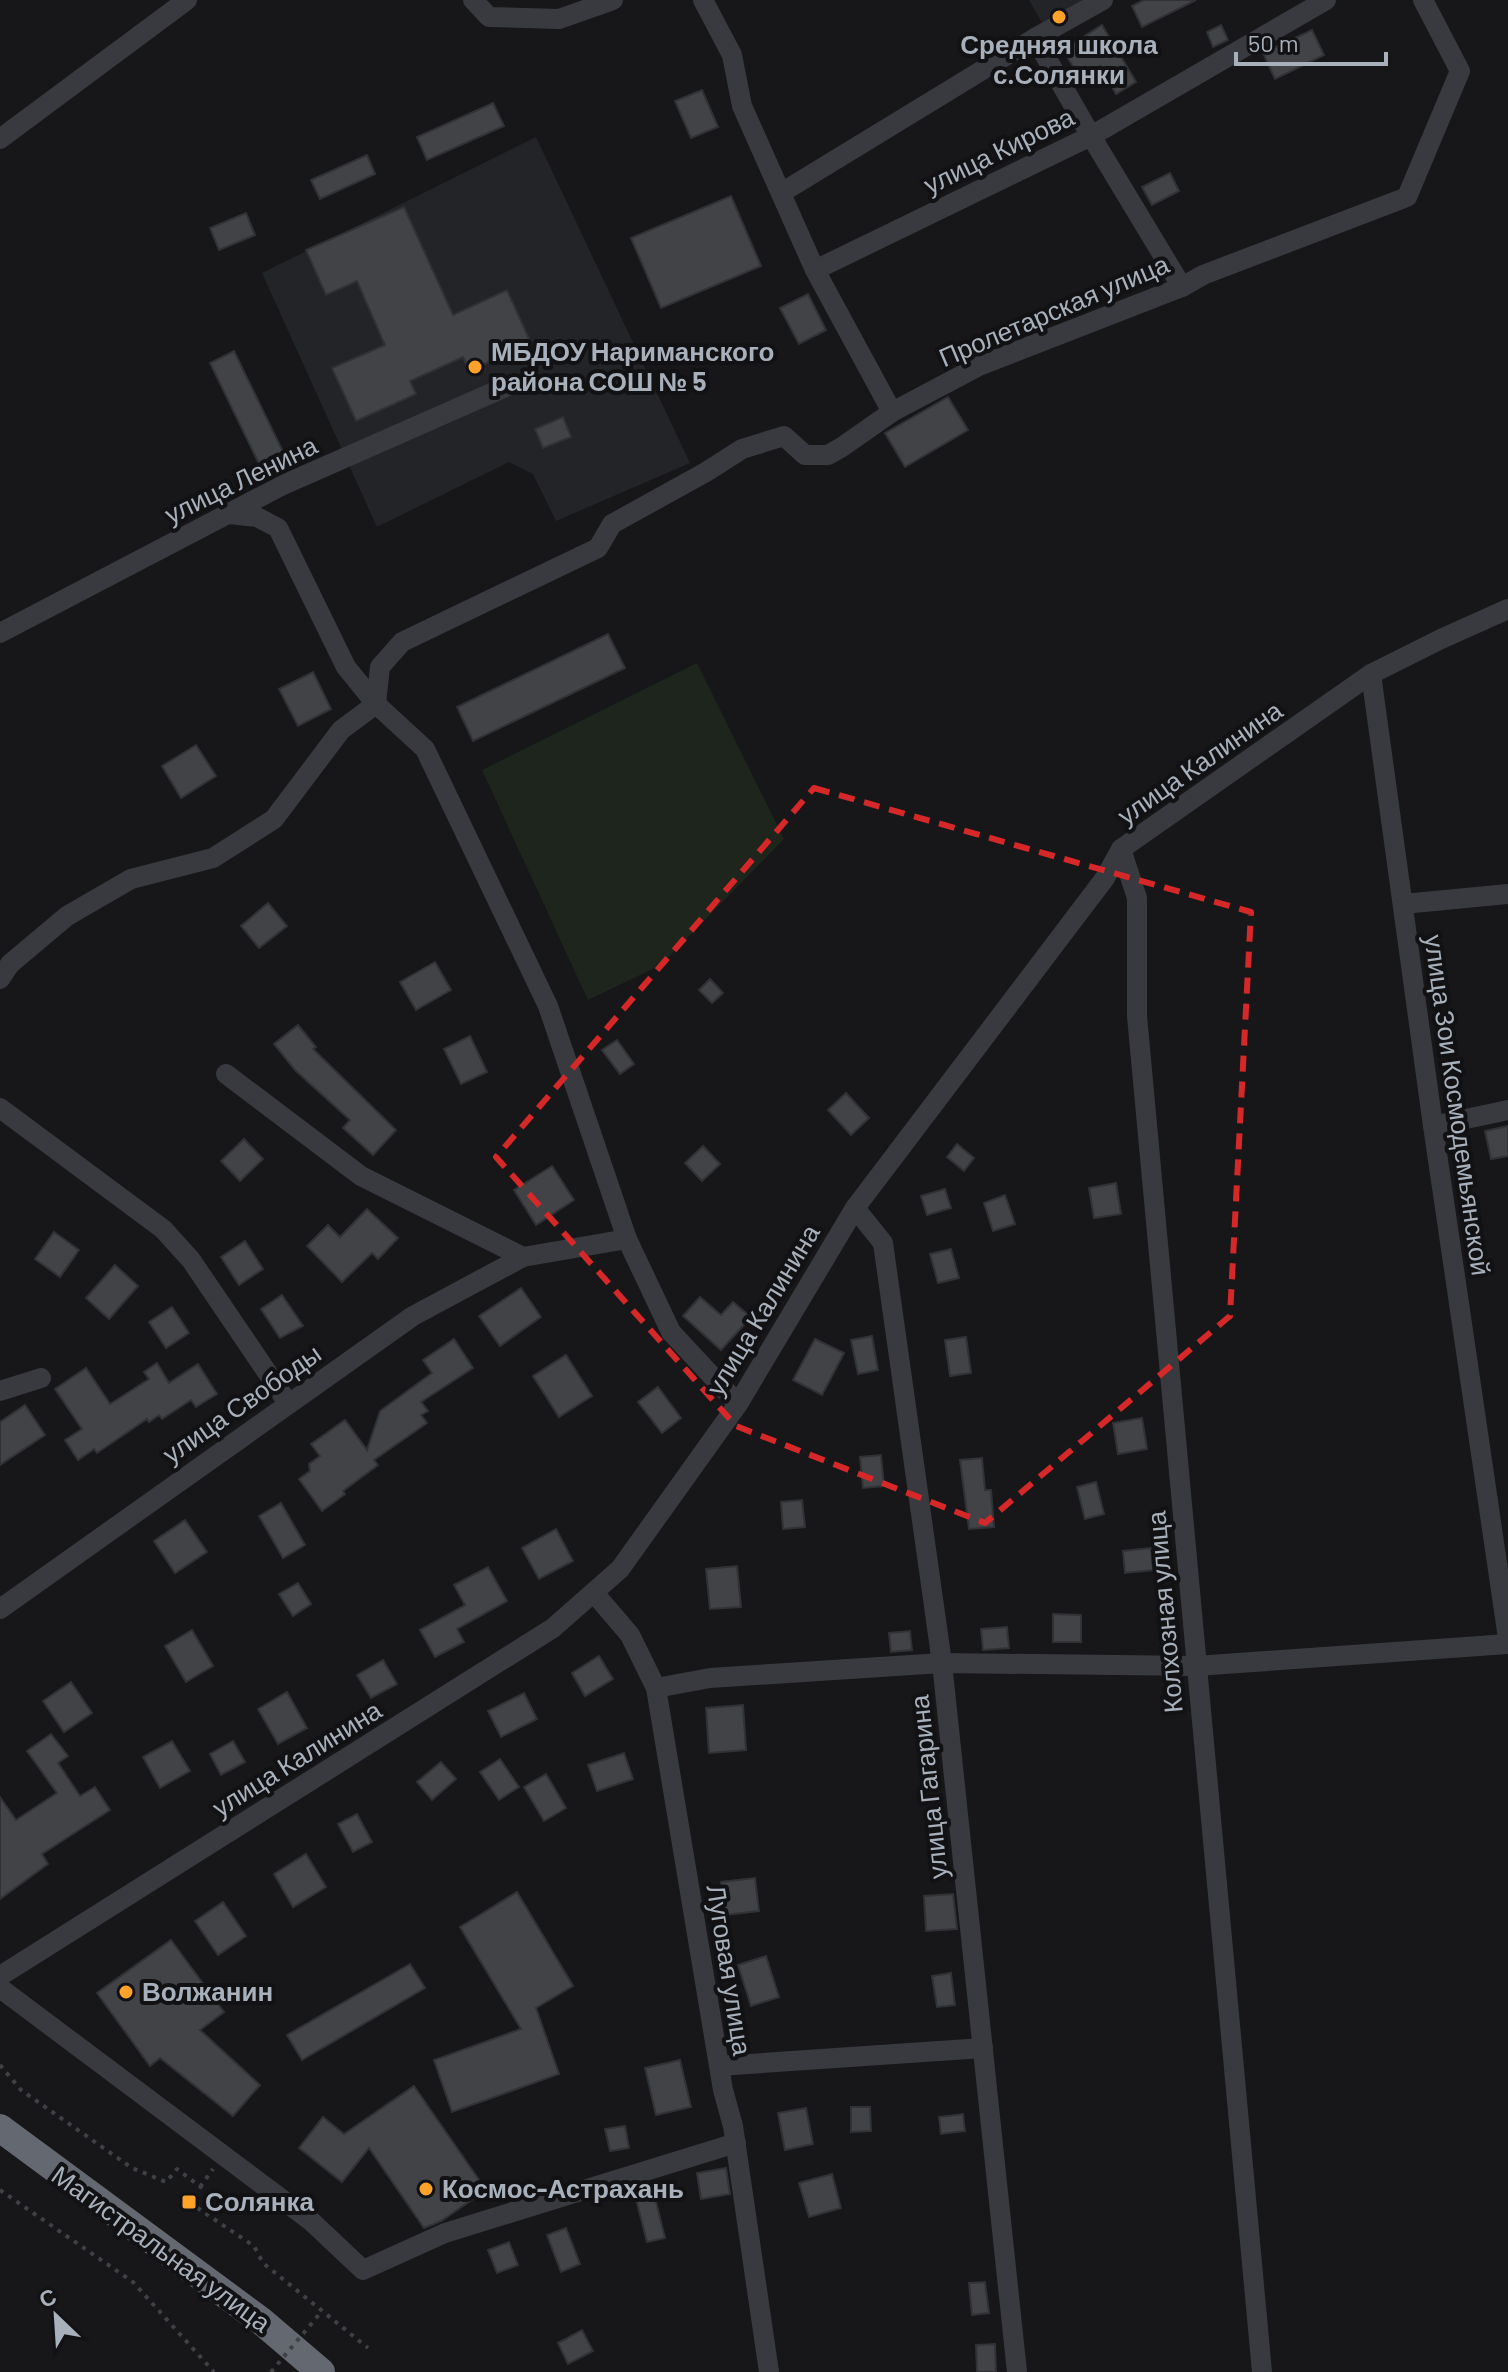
<svg xmlns="http://www.w3.org/2000/svg" width="1508" height="2372" font-family="Barlow,sans-serif">
	<style>
		.built { fill: #232427 }
		.green { fill: #1d251d }
		.building { fill: #414347; stroke: #313236; stroke-width: 2 }
		.lines { fill: none; stroke-linecap: round; stroke-linejoin: round }
		.path { stroke: #3e4146; stroke-width: 4; stroke-dasharray: 4 6; stroke-linecap: butt }
		.minor { stroke: #383a3f; stroke-width: 20 }
		.highway { stroke: #646870; stroke-width: 28 }
		.path-bridge { stroke: #3e4146; stroke-width: 4; stroke-dasharray: 4 6; stroke-linecap: butt }
		.marked { fill: none; stroke: #d62828; stroke-width: 6; stroke-dasharray: 16 10; stroke-linejoin: round }
		.poi-dot { fill: #ffa22a; stroke: #121215; stroke-width: 3 }
		.labels { text-anchor: middle; stroke-width: 8; stroke-linejoin: round; paint-order: stroke }
		.poi-label { font-size: 26px; font-weight: bold; fill: #a8b0bb; stroke: #121215; text-anchor: start }
		.street-label { font-size: 26px; fill: #a8b0bb; stroke: #121215 }
	</style>
	<rect width="100%" height="100%" fill="#17171a"/>
	<g class="built">
		<polygon points="1029,0 1112,0 1049,35"/>
		<polygon points="536,137 690,463 556,521 533,474 509,462 377,527 262,273"/>
	</g>
	<polygon class="green" points="697,663 784,839 661,965 588,1000 482,770"/>
	<g class="building">
		<polygon points="1144,0 1196,0 1142,27 1132,6"/>
		<polygon points="1102,25 1136,82 1116,94 1100,66 1080,78 1063,50"/>
		<polygon points="1221,25 1228,40 1213,47 1207,32"/>
		<polygon points="1312,30 1324,55 1275,79 1263,53"/>
		<polygon points="702,90 718,127 691,138 675,101"/>
		<polygon points="493,103 504,126 427,160 417,137"/>
		<polygon points="367,155 375,174 320,199 311,180"/>
		<polygon points="1170,173 1179,191 1152,205 1142,187"/>
		<polygon points="731,196 761,266 661,308 631,238"/>
		<polygon points="404,207 453,315 507,290 531,343 469,371 463,357 410,381 416,394 356,421 332,368 385,345 357,281 326,295 306,250"/>
		<polygon points="246,213 255,235 219,250 210,228"/>
		<polygon points="808,294 826,330 799,344 780,308"/>
		<polygon points="234,351 289,464 265,476 210,363"/>
		<polygon points="948,397 968,430 905,467 885,433"/>
		<polygon points="563,417 571,437 543,448 535,429"/>
		<polygon points="608,634 625,668 473,741 457,707"/>
		<polygon points="313,672 331,709 298,726 279,689"/>
		<polygon points="196,745 216,776 181,798 162,766"/>
		<polygon points="268,903 287,926 259,948 241,926"/>
		<polygon points="435,962 451,990 416,1010 400,982"/>
		<polygon points="710,979 723,993 712,1003 699,990"/>
		<polygon points="298,1025 316,1047 313,1049 396,1130 373,1155 343,1128 350,1120 295,1070 274,1044"/>
		<polygon points="470,1036 487,1072 461,1084 444,1049"/>
		<polygon points="617,1040 634,1064 620,1074 602,1050"/>
		<polygon points="846,1093 869,1118 851,1135 828,1110"/>
		<polygon points="1508,1126 1508,1156 1491,1159 1485,1131"/>
		<polygon points="244,1139 263,1159 240,1181 221,1161"/>
		<polygon points="957,1144 974,1158 964,1171 947,1157"/>
		<polygon points="703,1146 720,1164 702,1181 685,1163"/>
		<polygon points="552,1166 574,1200 536,1225 514,1190"/>
		<polygon points="1116,1183 1121,1214 1094,1218 1089,1188"/>
		<polygon points="945,1189 951,1208 927,1215 921,1196"/>
		<polygon points="1005,1195 1015,1224 993,1231 984,1203"/>
		<polygon points="367,1209 398,1238 378,1259 372,1253 342,1282 307,1246 328,1225 340,1237"/>
		<polygon points="54,1232 79,1250 60,1277 35,1259"/>
		<polygon points="245,1241 263,1269 239,1285 221,1257"/>
		<polygon points="951,1249 959,1278 938,1283 930,1254"/>
		<polygon points="115,1265 138,1286 109,1319 86,1298"/>
		<polygon points="521,1288 541,1317 500,1346 479,1316"/>
		<polygon points="282,1295 303,1326 280,1338 261,1309"/>
		<polygon points="700,1297 721,1315 733,1302 751,1317 721,1350 683,1316"/>
		<polygon points="172,1307 189,1333 166,1348 149,1322"/>
		<polygon points="872,1336 878,1370 858,1374 851,1340"/>
		<polygon points="966,1337 971,1373 950,1376 945,1340"/>
		<polygon points="454,1339 473,1368 421,1402 428,1411 421,1415 427,1423 374,1460 378,1465 343,1491 345,1494 322,1511 299,1479 310,1471 309,1464 320,1456 311,1444 345,1420 367,1450 380,1411 432,1373 423,1360"/>
		<polygon points="815,1339 844,1353 822,1395 793,1380"/>
		<polygon points="566,1355 592,1396 559,1417 533,1376"/>
		<polygon points="157,1363 169,1383 198,1364 217,1394 196,1407 191,1400 162,1419 159,1415 149,1422 147,1419 97,1453 94,1449 78,1460 65,1440 82,1429 55,1389 86,1368 110,1404 149,1379 144,1372"/>
		<polygon points="658,1387 681,1418 662,1433 638,1402"/>
		<polygon points="25,1405 45,1435 0,1465 0,1422"/>
		<polygon points="1142,1418 1147,1449 1118,1454 1113,1423"/>
		<polygon points="881,1455 884,1486 863,1488 860,1457"/>
		<polygon points="982,1458 985,1490 991,1490 994,1527 969,1529 960,1460"/>
		<polygon points="1096,1482 1104,1514 1085,1519 1077,1487"/>
		<polygon points="802,1500 805,1527 783,1529 781,1502"/>
		<polygon points="281,1503 305,1545 283,1558 259,1516"/>
		<polygon points="185,1520 207,1552 175,1573 154,1541"/>
		<polygon points="556,1529 573,1561 539,1579 522,1548"/>
		<polygon points="1151,1548 1153,1570 1125,1573 1123,1551"/>
		<polygon points="737,1566 741,1607 710,1609 706,1569"/>
		<polygon points="488,1567 507,1601 457,1629 464,1642 435,1657 420,1630 465,1605 454,1585"/>
		<polygon points="298,1583 311,1604 293,1616 279,1594"/>
		<polygon points="1053,1614 1081,1615 1081,1642 1053,1642"/>
		<polygon points="1007,1627 1009,1648 983,1650 981,1629"/>
		<polygon points="192,1630 213,1666 186,1682 165,1646"/>
		<polygon points="910,1631 912,1650 891,1652 889,1633"/>
		<polygon points="599,1656 613,1679 585,1696 572,1673"/>
		<polygon points="383,1660 397,1684 371,1698 357,1675"/>
		<polygon points="71,1682 92,1713 64,1732 43,1701"/>
		<polygon points="287,1692 307,1728 278,1744 258,1709"/>
		<polygon points="524,1693 537,1719 501,1737 488,1711"/>
		<polygon points="743,1705 746,1750 709,1753 706,1708"/>
		<polygon points="51,1734 68,1756 58,1763 80,1796 95,1787 110,1810 42,1854 48,1864 0,1899 0,1797 16,1820 57,1793 27,1751"/>
		<polygon points="172,1741 190,1771 160,1788 143,1757"/>
		<polygon points="233,1741 245,1762 221,1775 210,1754"/>
		<polygon points="624,1753 633,1779 597,1791 588,1765"/>
		<polygon points="500,1759 519,1787 499,1800 480,1772"/>
		<polygon points="441,1762 456,1779 432,1800 417,1782"/>
		<polygon points="546,1774 566,1808 544,1821 524,1787"/>
		<polygon points="357,1814 372,1842 353,1852 338,1824"/>
		<polygon points="306,1854 326,1887 293,1907 274,1874"/>
		<polygon points="755,1878 759,1911 725,1915 721,1882"/>
		<polygon points="517,1892 573,1986 536,2008 559,2074 452,2112 434,2060 521,2029 460,1927"/>
		<polygon points="953,1894 957,1929 926,1931 924,1896"/>
		<polygon points="223,1902 246,1936 218,1955 195,1921"/>
		<polygon points="171,1940 224,2012 200,2030 260,2085 233,2116 160,2058 150,2066 97,1993"/>
		<polygon points="766,1956 779,1997 751,2006 738,1965"/>
		<polygon points="410,1964 425,1988 302,2060 287,2035"/>
		<polygon points="951,1973 955,2005 937,2007 932,1976"/>
		<polygon points="680,2060 691,2107 656,2115 645,2068"/>
		<polygon points="414,2086 486,2190 441,2221 424,2228 369,2148 342,2182 299,2148 323,2117 344,2134"/>
		<polygon points="851,2107 870,2107 871,2131 851,2132"/>
		<polygon points="806,2108 813,2144 785,2150 778,2113"/>
		<polygon points="963,2114 965,2131 941,2134 939,2117"/>
		<polygon points="625,2126 629,2148 610,2151 605,2129"/>
		<polygon points="726,2168 730,2194 701,2199 697,2173"/>
		<polygon points="832,2174 841,2208 809,2217 799,2183"/>
		<polygon points="652,2186 665,2238 647,2242 634,2191"/>
		<polygon points="566,2228 580,2264 561,2272 547,2235"/>
		<polygon points="509,2242 518,2265 497,2273 488,2250"/>
		<polygon points="985,2282 989,2313 972,2315 969,2283"/>
		<polygon points="582,2330 593,2351 568,2364 558,2343"/>
		<polygon points="995,2344 996,2372 977,2372 976,2345"/>
	</g>
	<g class="lines">
		<g class="path">
			<polyline points="0,2065 21,2090 132,2168 166,2182 177,2169 210,2194 199,2209 254,2246 263,2263 368,2348"/>
			<polyline points="200,2187 213,2169"/>
			<polyline points="0,2190 133,2282 214,2372"/>
		</g>
		<g class="minor">
			<polyline points="473,0 489,17 559,19 613,0"/>
			<polyline points="703,0 732,55 742,106 815,270 892,412"/>
			<polyline points="1035,38 1091,136 1182,287"/>
			<polyline points="0,139 187,0"/>
			<polyline points="781,193 1035,38 1103,0"/>
			<polyline points="815,270 1091,136 1326,0"/>
			<polyline points="229,514 257,517 278,528 346,667 376,704 425,749 548,1006 627,1239 671,1332 738,1404"/>
			<polyline points="0,633 283,485 510,385"/>
			<polyline points="1371,674 1433,1126 1508,1638"/>
			<polyline points="376,704 380,667 402,642 598,548 612,524 706,472 742,449 784,436 805,455 828,455 842,447 892,412 979,366 1182,287 1203,275 1407,197 1460,71 1423,0"/>
			<polyline points="1121,849 1137,898 1137,1016 1262,2372"/>
			<polyline points="1403,904 1508,894"/>
			<polyline points="0,979 10,964 67,916 131,879 213,858 274,819 341,730 376,704"/>
			<polyline points="226,1074 361,1176 523,1257 627,1239"/>
			<polyline points="0,1108 163,1229 191,1260 288,1403"/>
			<polyline points="1433,1126 1508,1110"/>
			<polyline points="855,1208 883,1243 942,1663 1017,2372"/>
			<polyline points="0,1391 41,1378"/>
			<polyline points="595,1594 630,1635 656,1688 723,2090 733,2126 769,2372"/>
			<polyline points="0,1609 413,1316 523,1257"/>
			<polyline points="656,1688 710,1678 942,1663 1196,1666 1508,1644"/>
			<polyline points="0,1976 553,1628 620,1569 738,1404 855,1208 1105,878 1121,849 1371,674 1441,639 1508,609"/>
			<polyline points="0,1988 311,2221 363,2270 445,2233 736,2143"/>
			<polyline points="719,2066 983,2048"/>
		</g>
		<polyline class="highway" points="0,2128 260,2320 321,2372"/>
		<polyline class="path-bridge" points="271,2372 322,2311"/>
	</g>
	<path class="marked" d="M814,788L1251,912L1230,1316L985,1523L736,1426L496,1157Z"/>
	<g class="poi-dot">
		<circle cx="1059" cy="17" r="8"/>
		<circle cx="475" cy="367" r="8"/>
		<circle cx="126" cy="1992" r="8"/>
		<circle cx="426" cy="2189" r="8"/>
		<rect x="181" y="2194" width="16" height="16" rx="4"/>
	</g>
	<g class="labels">
		<g class="poi-label">
			<text x="1059" y="54" text-anchor="middle">Средняя школа<tspan x="1059" dy="30">с.Солянки</tspan></text>
			<text x="491" y="361">МБДОУ Нариманского<tspan x="491" dy="30">района СОШ № 5</tspan></text>
			<text x="142" y="2001">Волжанин</text>
			<text x="442" y="2198">Космос-Астрахань</text>
			<text x="205" y="2211">Солянка</text>
		</g>
		<g class="street-label">
			<text transform="translate(999 151) rotate(-26)" y="9">улица Кирова</text>
			<text transform="translate(1054 311) rotate(-23)" y="9">Пролетарская улица</text>
			<text transform="translate(241 480) rotate(-26)" y="9">улица Ленина</text>
			<text transform="translate(1200 763) rotate(-35)" y="9">улица Калинина</text>
			<text transform="translate(1457 1105) rotate(82)" y="9">улица Зои Космодемьянской</text>
			<text transform="translate(763 1310) rotate(-59)" y="9">улица Калинина</text>
			<text transform="translate(242 1404) rotate(-35)" y="9">улица Свободы</text>
			<text transform="translate(1165 1612) rotate(-95)" y="9">Колхозная улица</text>
			<text transform="translate(297 1759) rotate(-32)" y="9">улица Калинина</text>
			<text transform="translate(929 1787) rotate(-96)" y="9">улица Гагарина</text>
			<text transform="translate(729 1970) rotate(81)" y="9">Луговая улица</text>
			<text transform="translate(161 2249) rotate(36)" y="9">Магистральная улица</text>
		</g>
	</g>
	<g transform="translate(56 2316) rotate(335)" stroke="#121215" stroke-width="6" paint-order="stroke">
	<path d="M0-6L14 30L0 20L-14 30Z" fill="#a8b0bb"/>
	<text y="-12" font-size="22" font-weight="bold" text-anchor="middle" fill="#a8b0bb">С</text>
	</g>
	<path d="M1236 52v12h150v-12" fill="none" stroke="#a8b0bb" stroke-width="4"/>
	<text x="1248" y="52" font-size="24" fill="#a8b0bb" stroke="#121215" stroke-width="6" paint-order="stroke">50 m</text>
</svg>
